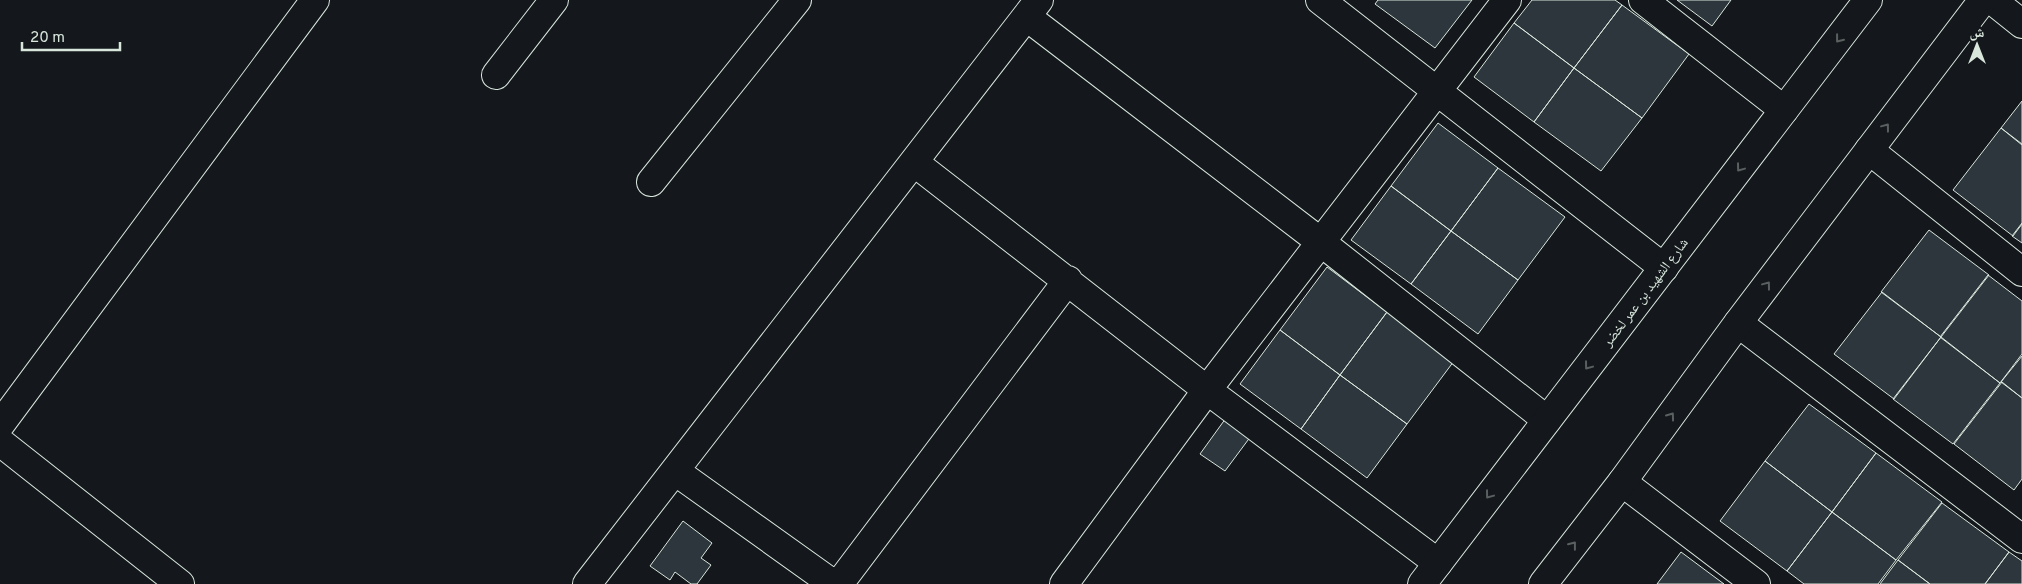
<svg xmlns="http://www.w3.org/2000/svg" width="2022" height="584" font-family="Overpass,'Noto Naskh Arabic',sans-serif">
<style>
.building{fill:#2c363c;stroke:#d8e6dc}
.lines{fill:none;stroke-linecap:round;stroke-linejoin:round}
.minor-casing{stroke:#d8e6dc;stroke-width:30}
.major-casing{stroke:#d8e6dc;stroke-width:30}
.minor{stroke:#14181c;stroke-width:28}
.major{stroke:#14181c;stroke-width:28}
.oneway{stroke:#59605f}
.labels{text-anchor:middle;stroke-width:4;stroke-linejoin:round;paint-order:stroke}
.street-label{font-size:14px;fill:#d8e6dc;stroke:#14181c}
</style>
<rect width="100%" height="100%" fill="#14181c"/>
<path class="building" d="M1378,0H1472L1435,48L1375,4Z
M1532,0H1615L1622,5L1574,68L1514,23Z
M1677,0H1731L1712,26Z
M1622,5L1689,54L1642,118L1574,68Z
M1514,23L1574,68L1534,122L1474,77Z
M1574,68L1642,118L1601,171L1534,122Z
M2022,101V145L2001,128Z
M1438,123L1498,168L1451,231L1391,186Z
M2001,128L2022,144V224L2013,236L1953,190Z
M1498,168L1565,217L1518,280L1451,231Z
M1391,186L1451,231L1411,284L1351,240Z
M2022,223V243L2012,236Z
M1929,230L1989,275L1941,337L1881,292Z
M1451,231L1518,280L1478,334L1411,284Z
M1327,267L1387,312L1340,375L1280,330Z
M1988,275L2022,301V354L2000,383L1940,337Z
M1882,292L1941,337L1894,399L1834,354Z
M1387,312L1454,361L1407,424L1340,375Z
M1280,330L1340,375L1301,429L1240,384Z
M1941,337L2000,383L1953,444L1893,399Z
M2022,356V398L2001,382Z
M1340,375L1407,424L1367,478L1301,429Z
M2002,382L2022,398V479L2014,490L1954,444Z
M1809,404L1876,453L1832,512L1765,461Z
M1226,418L1251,436L1225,471L1200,454Z
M1876,453L1942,502L1896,560L1832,512Z
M1765,461L1832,512L1787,571L1720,521Z
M1942,503L2009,552L1985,584H1930L1898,560Z
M1832,512L1896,560L1878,584H1804L1787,571Z
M683,521L712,543L701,558L711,565L697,584H691L675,572L670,580L650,566Z
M1681,552L1724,584H1657Z
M2009,552L2022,561V584H1985Z
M1898,560L1930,584H1880Z"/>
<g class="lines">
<g class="minor-casing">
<path id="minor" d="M1320,0L1664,268
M1643,0L1784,110
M1992,0L2022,24
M1027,17L1322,243L1547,420
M496,75L554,0
M1869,150L2022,272
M915,163L1207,390L1438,563
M651,182L797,0
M1738,323L2022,539
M0,425L315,0
M0,442L180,584
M675,471L833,584
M1622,482L1756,584
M587,584L1039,0
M839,584L1068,280
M1064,584L1207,390L1507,0"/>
</g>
<g class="major-casing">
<path id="major" d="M1422,584L1868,0
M1543,584L1622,482L1738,323L1983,0"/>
</g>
<use href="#minor" class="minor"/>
<use href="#major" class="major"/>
</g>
<defs><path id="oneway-chevron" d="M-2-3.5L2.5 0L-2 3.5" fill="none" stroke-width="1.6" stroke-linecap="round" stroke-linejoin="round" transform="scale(1.25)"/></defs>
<g class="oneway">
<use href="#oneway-chevron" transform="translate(1839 39) rotate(128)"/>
<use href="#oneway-chevron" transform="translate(1886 127) rotate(-53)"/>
<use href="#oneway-chevron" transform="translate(1740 168) rotate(127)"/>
<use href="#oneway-chevron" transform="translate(1767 285) rotate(-53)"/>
<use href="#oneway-chevron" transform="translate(1588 366) rotate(127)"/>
<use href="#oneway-chevron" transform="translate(1671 416) rotate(-54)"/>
<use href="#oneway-chevron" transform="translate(1489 495) rotate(127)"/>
<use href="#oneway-chevron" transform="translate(1573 545) rotate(-52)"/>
</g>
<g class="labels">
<g class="street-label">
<text transform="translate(1645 292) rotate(-53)" y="5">شارع الشهيد بن عمر لخضر</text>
</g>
</g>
<g transform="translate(1977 45)" stroke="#14181c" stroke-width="4" paint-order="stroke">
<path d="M0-4L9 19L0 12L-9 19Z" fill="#d8e6dc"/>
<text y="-8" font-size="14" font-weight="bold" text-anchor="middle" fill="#d8e6dc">ش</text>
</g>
<path d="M22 42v8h98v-8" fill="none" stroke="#d8e6dc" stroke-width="2.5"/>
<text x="30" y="42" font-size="15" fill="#d8e6dc" stroke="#14181c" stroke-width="4" paint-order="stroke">20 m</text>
</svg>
